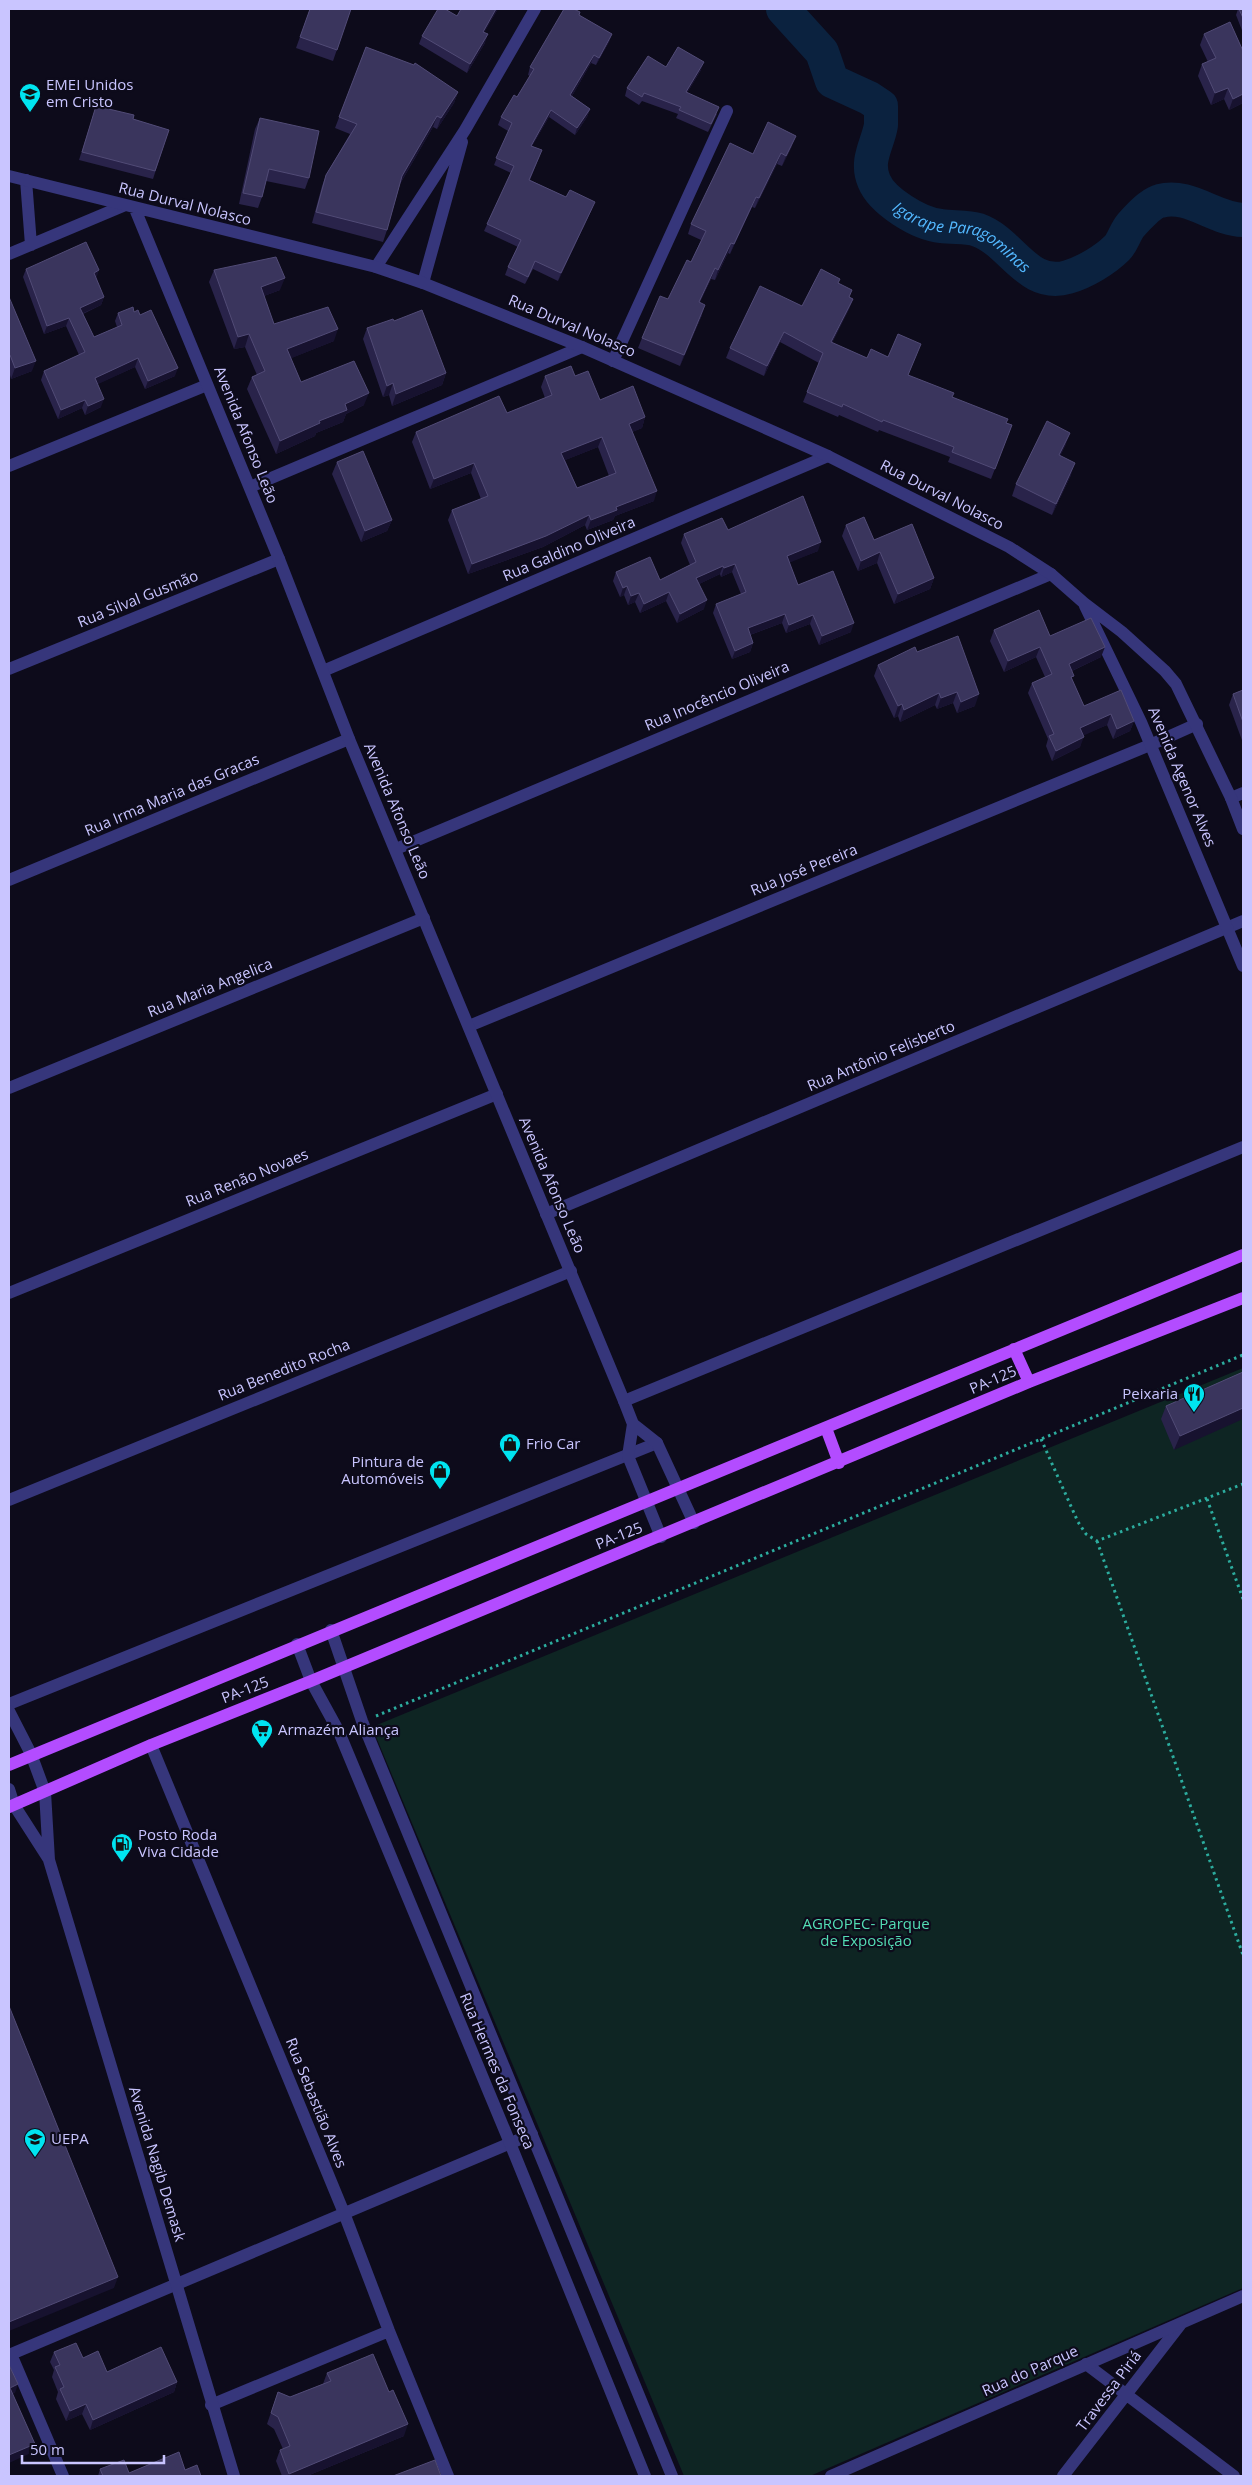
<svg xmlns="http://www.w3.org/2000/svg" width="1252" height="2485" font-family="'Open Sans',sans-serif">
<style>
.green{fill:#0e2523}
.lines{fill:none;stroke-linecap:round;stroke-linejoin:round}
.river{stroke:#0b223f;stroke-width:34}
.path{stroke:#2cac9e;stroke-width:3;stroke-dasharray:2.5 4;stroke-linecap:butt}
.minor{stroke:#36367b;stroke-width:12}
.tertiary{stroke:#36367b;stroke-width:12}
.primary{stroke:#b34cff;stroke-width:12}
.wall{fill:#29234a;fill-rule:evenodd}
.shaded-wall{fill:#17122f}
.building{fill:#3a355d;stroke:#514b76;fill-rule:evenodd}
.labels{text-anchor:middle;stroke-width:4.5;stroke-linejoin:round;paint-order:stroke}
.poi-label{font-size:15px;fill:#c9c5ff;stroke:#0d0b1b;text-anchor:start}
.street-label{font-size:15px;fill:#c9c5ff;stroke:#0d0b1b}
.park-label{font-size:15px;fill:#53ddb4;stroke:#0d0b1b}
.water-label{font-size:16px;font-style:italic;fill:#53b8ff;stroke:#0d0b1b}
</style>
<rect width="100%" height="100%" fill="#0d0b1b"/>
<path class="green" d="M1243,1368V2288L810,2476H684L372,1727Z"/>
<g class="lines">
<path class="river" id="s1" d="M783,9L822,52L832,81L869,98L881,106C881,112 881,119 881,125C878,144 865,160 874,181C882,201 919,224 941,226C954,228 966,226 978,230C1012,242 1027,289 1068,277C1085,272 1105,260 1117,248C1123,242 1125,232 1131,225C1137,218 1151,203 1160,201C1189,193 1214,219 1243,220"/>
<path class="path" d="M1041,1439L1078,1522L1086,1534L1097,1541L1243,1484
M1207,1499L1243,1599
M1097,1541L1243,1955
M376,1716L1243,1355"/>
<path class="minor" d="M26,180L31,245
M9,254L123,206
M376,267L465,130L535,9
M423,283L462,142
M613,361L727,111
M9,466L207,385
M250,487L582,347
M9,669L279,559
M323,671L828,456
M1231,798L1243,793
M396,849L1051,574
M9,880L349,739
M469,1026L1150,745L1197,724
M9,1088L424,918
M546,1214L1243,921
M9,1293L497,1094
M624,1401L1243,1147
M9,1500L571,1271
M9,1704L657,1443
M151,1745L344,2213L389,2331L448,2476
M11,2354L63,2476
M9,2355L532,2134
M1086,2364L1234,2476
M211,2405L389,2331
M1063,2476L1180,2325"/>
<path class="tertiary" d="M9,176L376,267L423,283L582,347L684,392L828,456L1009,547L1051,574L1084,603L1122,632L1165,671L1176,684L1231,798L1243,829
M135,209L279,559L349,739L624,1401L633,1424L628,1456L661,1537
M1085,606L1141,722L1243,966
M633,1424L657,1443L694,1523
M331,1630L362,1721L672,2476
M297,1644L311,1681L339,1732L510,2143L645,2476
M9,1711L31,1754L45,1792L49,1860L234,2476
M9,1789L14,1805L48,1858
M831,2476L1243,2296"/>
<path class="primary" d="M1014,1349L1029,1382
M826,1428L839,1463
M9,1765L1243,1255
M9,1807L151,1745L311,1681L1029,1382L1243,1298"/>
</g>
<path class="wall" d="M310,9H351L333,61L296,48Z
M461,9H498L484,32L485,43L467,73L419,44L422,36L457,16Z
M1238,9H1243V33L1236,15Z
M580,12L579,15L612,34L609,42L596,65L591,63L572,96L590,109L587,117L575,135L549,117L532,146L542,150L530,180L592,209L558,281L533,269L525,284L505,275L508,267L518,247L484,231L511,173L494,165L508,131L498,125L501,117L517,97L530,76L528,75L530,67Z
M1204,34L1243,103L1229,110L1224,99L1211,105L1198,76L1202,64L1208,62L1200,45Z
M366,47L458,92L454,103L437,129L433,127L400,184L387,230L383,242L312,223L322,186L326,175L350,134L335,128Z
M666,67L701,70L687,93L717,114L708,132L676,118L678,114L642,101L639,105L625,96L627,88Z
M96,106L133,119L169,130L153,179L79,160Z
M260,118L309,178L305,189L266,181L262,197L258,208L239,204L255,129Z
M792,146L782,166L777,164L755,208L752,207L730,254L728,253L715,280L711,279L700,302L702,315L680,366L638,348L642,338L668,299L691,262L701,240L688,234L691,224L753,154Z
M26,269L96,278L104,297L101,305L83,314L94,337L117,327L115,321L118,313L134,312L140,315L175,376L145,389L135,367L97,384L101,407L85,415L82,408L58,419L41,380L44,371L79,355L66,326L44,334L23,277Z
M214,270L280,290L264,296L274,324L334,341L291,358L301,382L364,405L346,414L343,422L316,433L315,436L276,454L247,389L252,377L257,375L245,347L234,349L209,282Z
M839,283L850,297L853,299L849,309L832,343L867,358L917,354L908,375L952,397L1012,425L991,479L948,462L950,457L879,430L878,432L839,415L838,417L803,402L819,363L780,342L764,376L726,358L730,348L802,306Z
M9,297L32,371L11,379L9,371Z
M394,321L446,373L442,385L392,406L389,395L383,397L363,339L367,328Z
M545,376H575L600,400L645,417L642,428L632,432L654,501L615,516L613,520L587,530L585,525L543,547L468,574L448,520L452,510L481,499L471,473L430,489L412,442L416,432L507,413L545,398L541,387ZM598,447L609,476L577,488L565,460Z
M1066,444L1060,456L1071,475L1052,515L1012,496L1016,484Z
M337,462L392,520L387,531L361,542L332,474Z
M846,525L874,540L934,578L930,589L894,604L877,563L858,571L842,536Z
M728,530L818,551L789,562L798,585L851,632L819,645L810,624L786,633L782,623L750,635L753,643L750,652L732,659L713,613L716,604L741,594L732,572L721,577L720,574L699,584L704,609L677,623L666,601L640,613L635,602L628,605L624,595L620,597L613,581L616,572L660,580L690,565L681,543L684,534Z
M994,630L1050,636L1101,657L1072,671V680L1084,706L1134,721L1130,731L1113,739L1107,725L1083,735L1080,747L1052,761L1046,746L1048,739L1028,693L1032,683L1045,677L1036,657L1004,672L990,641Z
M917,652L975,706L957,713L953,703L937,709L935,705L900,722L898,716L894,718L874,676L878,665Z
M1243,690V743L1229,705L1233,694Z
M1243,1372L1174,1450L1161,1419L1166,1406Z
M54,2352L83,2358L107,2372L177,2382L174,2392L90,2430L82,2414L66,2421L56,2399L58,2392L52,2377L54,2370L50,2362Z
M327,2373L404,2436L307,2476H282L276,2461L280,2450L283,2449L274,2429L267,2424L278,2392L290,2397L323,2384Z
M100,2469L129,2473L185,2470L201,2476H98Z"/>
<path class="shaded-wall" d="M496,9H498L480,40L483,32Z
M488,34L485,43L467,73L470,64Z
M612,34L609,42L596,65L599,58Z
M594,55L591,63L568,103L570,95Z
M704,62L701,70L683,100L686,92Z
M1228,88L1224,99L1211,105L1215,93Z
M458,92L454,103L437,129L441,118Z
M1243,94V103L1229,110L1233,99Z
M590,109L587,117L575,135L577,128Z
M551,110L549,117L528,153L531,146Z
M437,116L433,127L398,187L402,176Z
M796,136L792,146L782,166L786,156Z
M781,153L777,164L755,208L759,198Z
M756,197L752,207L730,254L734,244Z
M595,202L592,209L558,281L561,273Z
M731,243L728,253L715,280L718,270Z
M715,268L711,279L695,312L699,302Z
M99,270L96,279L94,273Z
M285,278L280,290L256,299L261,287Z
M104,297L101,305L77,316L80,308Z
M853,299L849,309L827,352L831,342Z
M705,305L702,315L680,366L684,355Z
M69,318L66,326L44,334L47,326Z
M338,329L334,341L282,362L287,349Z
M784,332L780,342L764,376L767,366Z
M249,334L245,347L234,349L238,337Z
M138,358L135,367L92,387L95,378Z
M36,361L32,371L11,379L15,368Z
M178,368L175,376L145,389L148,381Z
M446,373L442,385L392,406L396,394Z
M393,383L389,395L383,397L387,386Z
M369,393L364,405L346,414L343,422L316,433L315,436L276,454L280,441L319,421L345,404Z
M104,399L101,407L85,415L88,406Z
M85,400L82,408L58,419L61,410Z
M645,417L642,428L625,435L629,424Z
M1070,433L1066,444L1055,467L1059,455Z
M602,437L598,447L558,463L561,453Z
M474,463L471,473L430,489L434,479Z
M1075,463L1071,475L1052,515L1056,504Z
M657,491L654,501L615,516L613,520L587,530L591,520L616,507Z
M589,515L585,525L543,547L468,574L472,564Z
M392,520L387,531L361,542L365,531Z
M821,542L818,551L784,565L787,556Z
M880,552L877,563L858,571L861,561Z
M735,564L732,572L721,577L724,568Z
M723,566L720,574L693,587L696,578Z
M934,578L930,589L894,604L898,594Z
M627,586L624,595L620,597L623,588Z
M669,592L666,601L640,613L644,604Z
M639,593L635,602L628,605L631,596Z
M707,600L704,609L677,623L680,614Z
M785,614L782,623L744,637L748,628Z
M813,615L810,624L786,633L789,625Z
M854,623L851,632L819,645L822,636Z
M753,643L750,652L732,659L735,651Z
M1040,647L1036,657L1004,672L1008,661Z
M1105,647L1101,657L1065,674L1069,664Z
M957,692L953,703L937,709L941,698Z
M939,693L935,705L900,722L904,710Z
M979,694L975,706L957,713L961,702Z
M902,704L898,716L894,718L898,706Z
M1111,714L1107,725L1076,739L1080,728Z
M1134,721L1130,731L1113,739L1117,729Z
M1084,737L1080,747L1052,761L1056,751Z
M1243,1408V1419L1174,1450L1180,1436Z
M118,2277L114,2288L9,2331V2322Z
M177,2382L174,2392L90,2430L93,2420Z
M18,2384L15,2393L9,2396L10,2388Z
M86,2404L82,2414L66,2421L70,2411Z
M408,2424L404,2436L307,2476H288L289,2474Z
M35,2444L31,2453L9,2463V2455Z"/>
<path class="building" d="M310,9H351L337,50L300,37Z
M438,9H445L457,16L461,9H496L483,32L488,34L470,64L422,36Z
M564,9H574L580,12L579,15L612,34L599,58L594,55L570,95L590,109L577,128L551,110L531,146L542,150L529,180L566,197L570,190L595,202L561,273L535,261L528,277L508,267L521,240L487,224L514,166L496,158L512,123L501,117L514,95L517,97L534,69L530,67Z
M1239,9H1243V18Z
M1230,22L1243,51V94L1233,99L1228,88L1215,93L1202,64L1216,58L1204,34Z
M366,47L414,65L415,63L458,92L441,118L437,116L402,176L387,230L316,212L326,175L357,124L339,117Z
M678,47L704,62L686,92L719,107L711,124L679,110L681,107L644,93L642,97L627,88L648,56L666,67Z
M96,106L134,115L133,119L169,130L155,171L82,152Z
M260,118L319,131L309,178L269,169L262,197L243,193Z
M768,122L796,136L786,156L781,153L759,198L756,197L734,244L731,243L718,270L715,268L699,302L705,305L684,355L642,338L660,296L668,299L687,260L691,262L706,231L691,224L730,143L753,154Z
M86,242L99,270L94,273L104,297L80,308L94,337L122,325L118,313L133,307L134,312L138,310L140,315L151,310L178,368L148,381L138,358L95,378L104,399L88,406L85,400L61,410L44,371L85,352L69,318L47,326L26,269Z
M276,257L285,278L261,287L274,324L328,307L338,329L287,349L301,382L354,361L369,393L345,404L347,410L319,421L320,423L280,441L252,377L265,371L249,334L238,337L214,270Z
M821,269L840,279L838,283L852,290L849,297L853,299L831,342L867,358L871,349L888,357L898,334L921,344L908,375L954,393L952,397L1008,419L1006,423L1012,425L995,469L952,452L954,447L883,420L882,422L843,404L842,407L807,392L823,353L784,332L767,366L730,348L760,286L802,306Z
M9,297L36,361L15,368L10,355H9Z
M422,310L446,373L396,394L393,383L387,386L367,328L393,319L394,321Z
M571,366L575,376L588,371L600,400L633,386L645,417L629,424L657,491L616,507L617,510L591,520L589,515L546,536L472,564L452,510L488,496L474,463L434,479L416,432L499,396L507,413L552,395L545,376ZM602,437L616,473L577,488L561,453Z
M1047,421L1070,433L1059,455L1075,463L1056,504L1016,484Z
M363,451L392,520L365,531L337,462Z
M803,496L821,542L787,556L798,585L833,571L854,623L822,636L813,615L789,625L785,614L748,628L753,643L735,651L716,604L746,592L735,564L724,568L723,566L696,578L707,600L680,614L669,592L644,604L639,593L631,596L627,586L623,588L616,572L650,557L660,580L696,562L684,534L722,518L728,530Z
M864,517L874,540L912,524L934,578L898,594L880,552L861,561L846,525Z
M1039,610L1050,636L1091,618L1105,647L1069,664L1074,676L1071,677L1084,706L1121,690L1134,721L1117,729L1111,714L1080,728L1084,737L1056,751L1049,736L1054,734L1032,683L1052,674L1040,647L1008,661L994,630Z
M958,636L979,694L961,702L957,692L941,698L939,693L904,710L902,704L898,706L878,665L915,647L917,652Z
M1243,690V722L1233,694Z
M1243,1372V1408L1180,1436L1166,1406Z
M9,2006L118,2277L9,2322Z
M76,2343L83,2358L98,2351L107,2372L161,2347L177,2382L93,2420L86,2404L70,2411L60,2389L64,2387L55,2367L60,2365L54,2352Z
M373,2354L389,2392L393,2390L408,2424L289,2474L280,2450L290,2446L278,2417L271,2413L278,2392L290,2397L331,2381L327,2373Z
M9,2365L18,2384L10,2388L35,2444L9,2455Z
M179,2452L185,2470L197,2465L201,2476H103L100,2469L124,2460L129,2473Z
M435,2460L441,2476H393Z"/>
<defs>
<g id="school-pin" transform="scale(1.125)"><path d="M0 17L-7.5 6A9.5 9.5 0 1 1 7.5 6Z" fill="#00e4f0" stroke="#0d0b1b"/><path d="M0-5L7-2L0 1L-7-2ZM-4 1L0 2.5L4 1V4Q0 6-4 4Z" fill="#111"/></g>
<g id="restaurant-pin" transform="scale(1.125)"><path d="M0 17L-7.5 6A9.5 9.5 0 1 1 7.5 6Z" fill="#00e4f0" stroke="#0d0b1b"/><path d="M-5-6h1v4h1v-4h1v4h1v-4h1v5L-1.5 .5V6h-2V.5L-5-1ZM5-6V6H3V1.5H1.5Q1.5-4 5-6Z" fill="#111"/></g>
<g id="shop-pin" transform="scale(1.125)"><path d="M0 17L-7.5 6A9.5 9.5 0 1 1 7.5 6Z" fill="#00e4f0" stroke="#0d0b1b"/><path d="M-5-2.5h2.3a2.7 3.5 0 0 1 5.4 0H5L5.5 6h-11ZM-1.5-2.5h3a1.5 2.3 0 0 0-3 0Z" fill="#111"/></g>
<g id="supermarket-pin" transform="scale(1.125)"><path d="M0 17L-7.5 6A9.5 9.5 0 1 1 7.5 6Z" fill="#00e4f0" stroke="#0d0b1b"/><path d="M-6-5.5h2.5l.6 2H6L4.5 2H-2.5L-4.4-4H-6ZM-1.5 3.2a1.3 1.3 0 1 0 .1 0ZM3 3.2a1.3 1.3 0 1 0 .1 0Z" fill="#111"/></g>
<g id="fuel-pin" transform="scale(1.125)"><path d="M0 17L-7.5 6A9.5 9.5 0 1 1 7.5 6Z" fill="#00e4f0" stroke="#0d0b1b"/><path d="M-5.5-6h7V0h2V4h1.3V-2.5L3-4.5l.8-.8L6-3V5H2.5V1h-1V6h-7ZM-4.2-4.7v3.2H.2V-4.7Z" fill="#111"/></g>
<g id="university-pin" transform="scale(1.125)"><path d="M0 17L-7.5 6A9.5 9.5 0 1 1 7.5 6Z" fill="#00e4f0" stroke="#0d0b1b"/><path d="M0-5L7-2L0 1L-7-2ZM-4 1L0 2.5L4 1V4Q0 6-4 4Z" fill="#111"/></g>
</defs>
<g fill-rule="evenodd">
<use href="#school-pin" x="30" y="94"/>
<use href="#restaurant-pin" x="1194" y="1394"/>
<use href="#shop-pin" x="510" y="1444"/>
<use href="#shop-pin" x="440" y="1471"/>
<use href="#supermarket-pin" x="262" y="1730"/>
<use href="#fuel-pin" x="122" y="1844"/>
<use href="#university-pin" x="35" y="2139"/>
</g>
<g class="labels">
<g class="poi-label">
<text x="46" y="90">EMEI Unidos<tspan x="46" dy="17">em Cristo</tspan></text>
<text x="1178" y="1399" text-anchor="end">Peixaria</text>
<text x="526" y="1449">Frio Car</text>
<text x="424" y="1467" text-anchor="end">Pintura de<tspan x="424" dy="17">Automóveis</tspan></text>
<text x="278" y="1735">Armazém Aliança</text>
<text x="138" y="1840">Posto Roda<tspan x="138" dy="17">Viva Cidade</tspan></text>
<text x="51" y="2144">UEPA</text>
</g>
<g class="street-label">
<text transform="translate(185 204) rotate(14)" y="5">Rua Durval Nolasco</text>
<text transform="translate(572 326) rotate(23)" y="5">Rua Durval Nolasco</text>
<text transform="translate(246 435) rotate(68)" y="5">Avenida Afonso Leão</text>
<text transform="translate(942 495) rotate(27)" y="5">Rua Durval Nolasco</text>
<text transform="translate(569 549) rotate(-23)" y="5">Rua Galdino Oliveira</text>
<text transform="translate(138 599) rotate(-22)" y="5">Rua Silval Gusmão</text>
<text transform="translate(717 696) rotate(-23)" y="5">Rua Inocêncio Oliveira</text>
<text transform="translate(1182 777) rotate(67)" y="5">Avenida Agenor Alves</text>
<text transform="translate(172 795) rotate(-23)" y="5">Rua Irma Maria das Gracas</text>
<text transform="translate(397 811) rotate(67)" y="5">Avenida Afonso Leão</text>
<text transform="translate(804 870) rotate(-22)" y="5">Rua José Pereira</text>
<text transform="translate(210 988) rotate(-22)" y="5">Rua Maria Angelica</text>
<text transform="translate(881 1056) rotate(-23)" y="5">Rua Antônio Felisberto</text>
<text transform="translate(247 1178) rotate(-22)" y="5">Rua Renão Novaes</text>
<text transform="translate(552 1185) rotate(67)" y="5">Avenida Afonso Leão</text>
<text transform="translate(284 1370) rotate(-22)" y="5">Rua Benedito Rocha</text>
<text transform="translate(993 1380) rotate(-23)" y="5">PA-125</text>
<text transform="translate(619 1536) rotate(-22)" y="5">PA-125</text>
<text transform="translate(245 1690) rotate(-21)" y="5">PA-125</text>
<text transform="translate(497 2071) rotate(67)" y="5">Rua Hermes da Fonseca</text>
<text transform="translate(316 2103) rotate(68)" y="5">Rua Sebastião Alves</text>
<text transform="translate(157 2164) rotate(73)" y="5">Avenida Nagib Demask</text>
<text transform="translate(1030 2371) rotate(-24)" y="5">Rua do Parque</text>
<text transform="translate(1109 2391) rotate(-53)" y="5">Travessa Piriá</text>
</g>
<g class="park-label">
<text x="866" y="1929">AGROPEC- Parque<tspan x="866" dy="17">de Exposição</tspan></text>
</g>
<g class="water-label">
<text dy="6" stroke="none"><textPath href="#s1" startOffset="329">Igarape Paragominas</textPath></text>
</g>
</g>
<rect width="1252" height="2485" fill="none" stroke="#c9c5ff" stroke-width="20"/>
<path d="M22 2455v8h142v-8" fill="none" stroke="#c9c5ff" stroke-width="2.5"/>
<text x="30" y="2455" font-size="15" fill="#c9c5ff" stroke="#0d0b1b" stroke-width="4" paint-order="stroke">50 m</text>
</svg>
